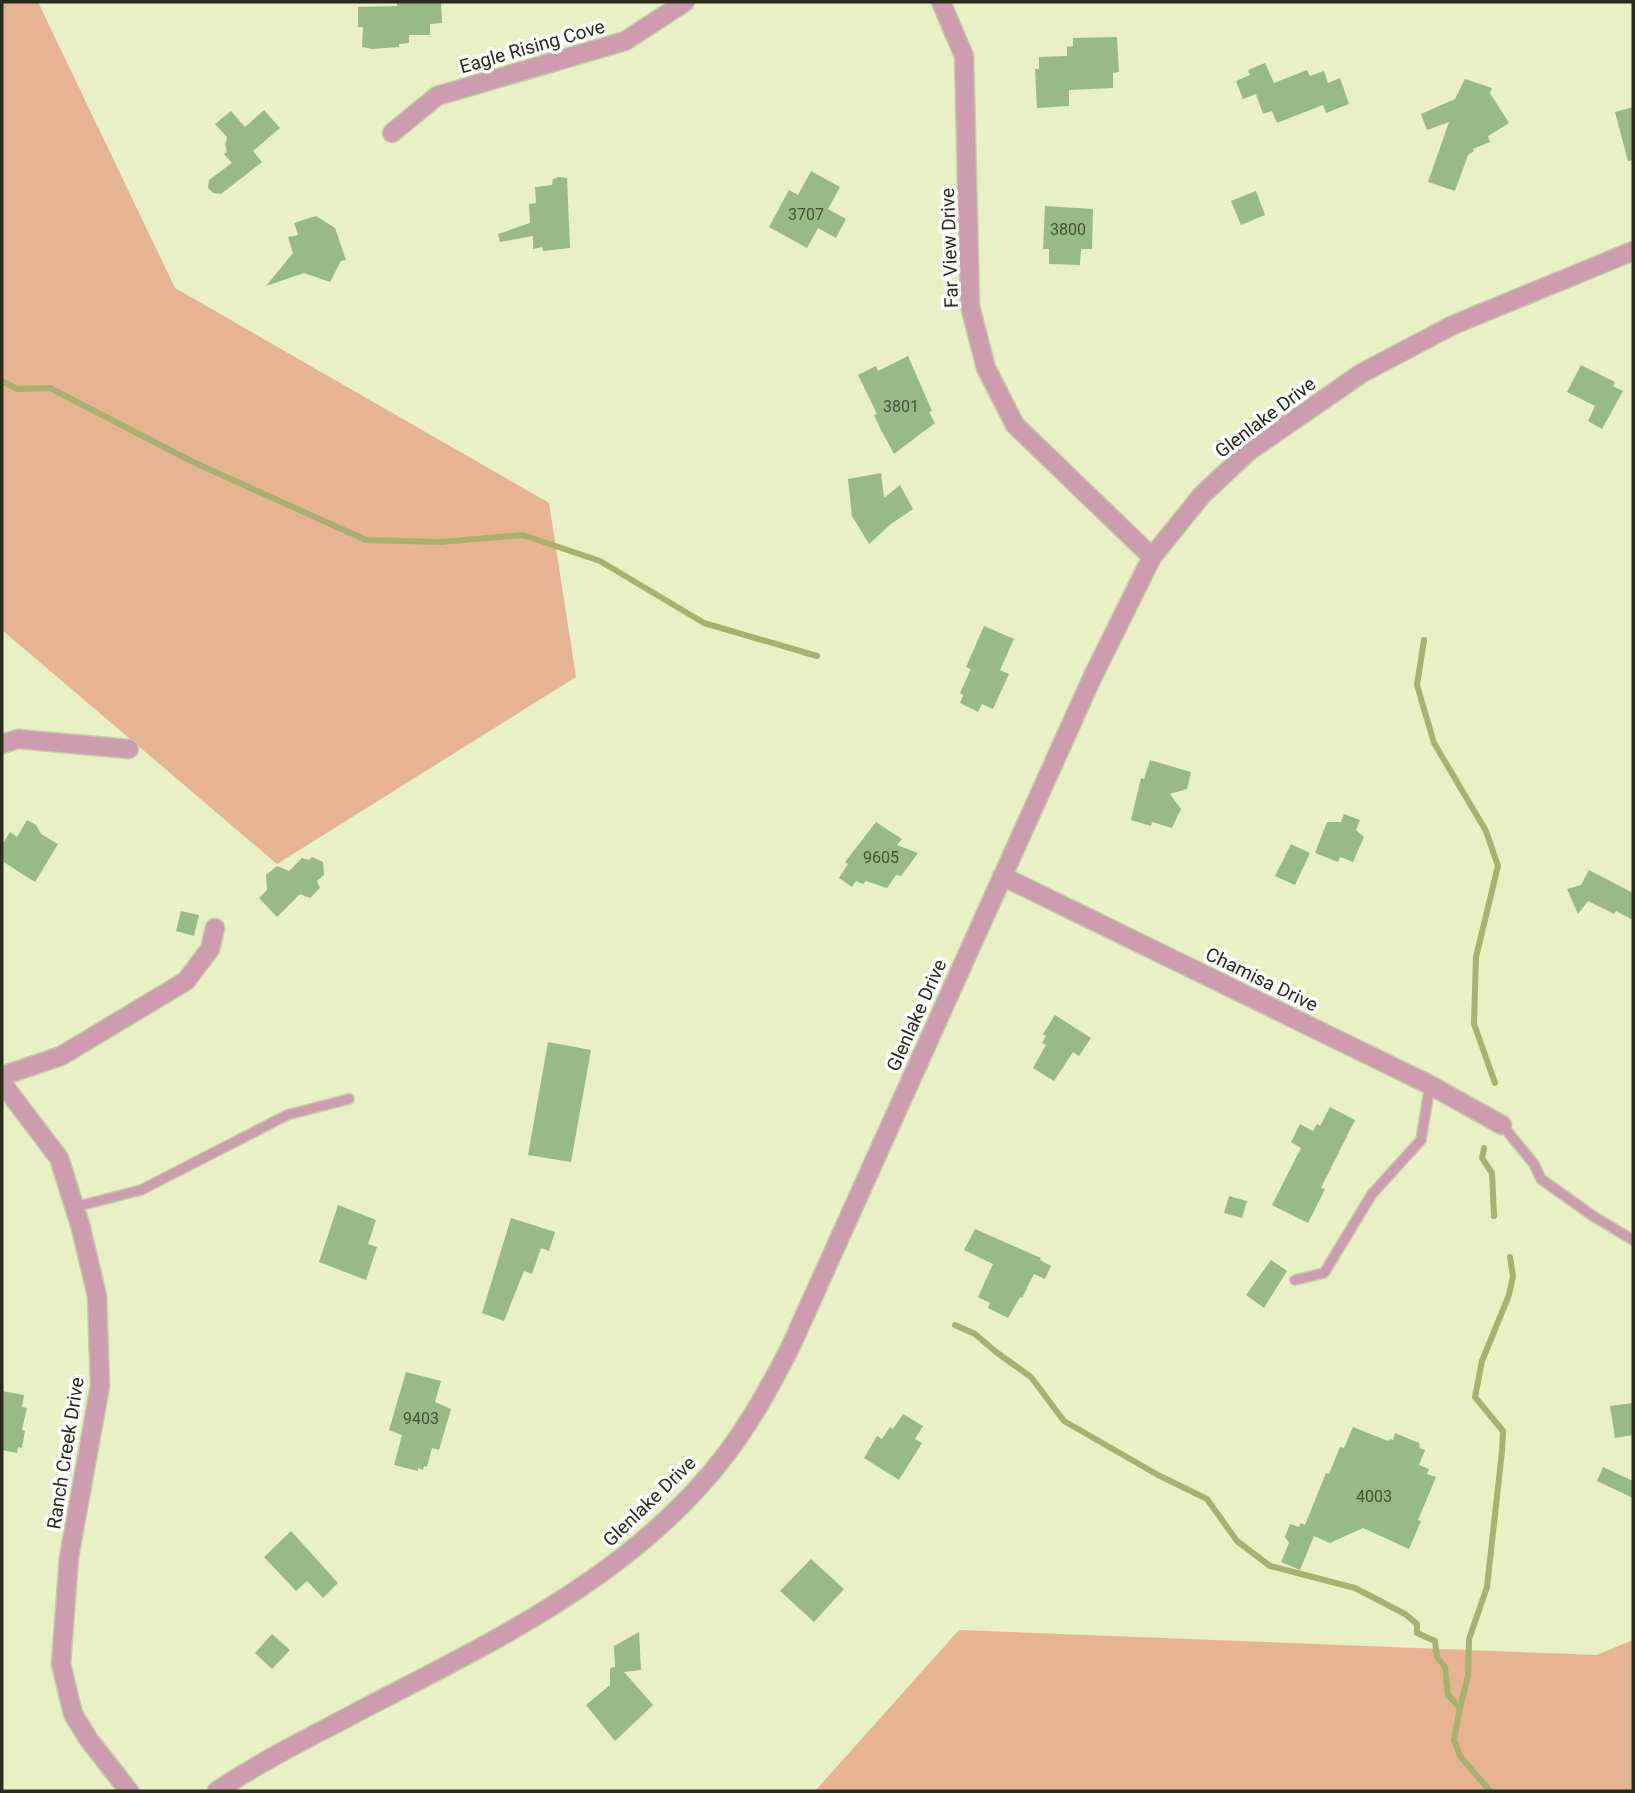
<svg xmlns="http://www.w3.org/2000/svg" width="1635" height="1793" font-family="Roboto,sans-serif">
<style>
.green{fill:#e6b493}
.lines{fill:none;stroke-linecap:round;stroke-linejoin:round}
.stream{stroke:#a8b072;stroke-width:6}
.building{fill:#98bb85}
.lane-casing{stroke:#c6cda6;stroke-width:12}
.street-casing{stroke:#c6cda6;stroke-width:21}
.lane{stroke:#ce9caf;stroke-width:9}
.street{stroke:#ce9caf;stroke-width:18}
.labels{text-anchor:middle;stroke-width:7;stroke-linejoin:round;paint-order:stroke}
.number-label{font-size:16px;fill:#455036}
.street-label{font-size:19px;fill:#292c1b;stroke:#fff}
</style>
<rect width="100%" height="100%" fill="#e9f0c4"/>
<path class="green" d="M2,2H38L175,288L549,503L576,677L277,864L2,630Z
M959,1630L1597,1655L1633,1640V1791H815Z"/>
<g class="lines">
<path class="stream" d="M2,381L17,389L50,388L193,462L366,540L441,542L523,535L600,561L704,623L817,656
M1424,640L1417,685L1434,743L1486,831L1498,866L1476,957L1474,1024L1495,1083
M1484,1148L1482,1158L1492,1173L1494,1216
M955,1325L975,1334L996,1352L1031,1377L1064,1421L1158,1475L1207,1499L1237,1541L1270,1566L1355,1588L1405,1614L1417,1624V1633L1435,1641L1437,1657L1445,1667L1448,1695L1460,1708L1454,1740L1460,1756L1490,1791
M1460,1708L1468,1676L1469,1639L1487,1587L1502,1451L1503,1431L1475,1397L1482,1361L1509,1295L1513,1276L1510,1257"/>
</g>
<path class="building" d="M397,2H441L442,23L430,24V35H409V43L399,44V47L372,49L362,47L363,27H358V7L397,6Z
M1117,37L1119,72L1113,73V88L1069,90V106L1037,108L1035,69H1039V57L1067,56V47L1073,46V38Z
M1265,63L1274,83L1307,70L1310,76L1324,71L1328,83L1340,78L1349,104L1326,113L1323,105L1277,123L1272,111L1263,114L1256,94L1243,99L1236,81L1250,75L1248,70Z
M1465,79L1492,88L1490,93L1509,123L1488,136L1490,142L1473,149L1474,151L1468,155L1455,191L1428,182L1449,122L1427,130L1421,114L1455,99Z
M1633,107V160L1628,161L1615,112Z
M264,110L280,128L253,151L262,162L221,194L213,193L208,188L209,180L232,163L224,154L227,151L225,145L227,137L215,124L231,111L245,127Z
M811,171L840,187L828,209L846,219L836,238L818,228L807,248L769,227L789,190L798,195Z
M559,177L567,178L570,248L543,251L542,247L533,249V236L500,242L498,234L530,223L529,204L536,203L535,187L552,185L553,179Z
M1256,191L1265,215L1241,225L1231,201Z
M1045,206L1093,209L1092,249H1081L1080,265L1049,264V249H1043Z
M316,216L335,228L346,260L341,261L330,282L304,273L266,286L293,253L288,237L298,235L294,223Z
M908,356L932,411L929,412L935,423L894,454L881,430L874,415L877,414L858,375L876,366L878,371Z
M1581,365L1615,382L1613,386L1623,391L1602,429L1588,421L1595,406L1567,392Z
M881,473L884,498L900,485L913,509L891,524L869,544L852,516L848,479Z
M984,626L1014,639L1000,670L1009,674L993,709L982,704L978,712L960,703L963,695L960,693L971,669L966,667Z
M1150,760L1191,772L1187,789L1170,794L1181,809L1172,828L1152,822L1151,826L1131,820L1141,778L1144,779Z
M1344,814L1360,820L1356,830L1364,837L1353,862L1340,857L1338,862L1315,853L1327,822H1341Z
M27,820L36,825L41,834L58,844L35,882L2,861V845L10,832L17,837Z
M876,822L902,839L897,845L918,853L901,876L896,875L887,888L866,881L863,884L856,881L852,887L839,878L848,864L845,862Z
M1291,844L1310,853L1295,885L1275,876Z
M312,857L323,862L324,875L317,881L320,888L310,898L300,894L277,917L259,898L267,890L266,875L277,866L289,871L302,858L309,860Z
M1589,870L1633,893V920L1616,911L1614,914L1588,901L1578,914L1567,889L1581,885Z
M181,911L199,915L194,936L176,931Z
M1055,1015L1091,1038L1079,1056L1073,1052L1054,1081L1033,1068L1046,1045L1042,1043L1046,1036L1043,1034Z
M548,1042L591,1050L571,1162L528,1155Z
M1330,1107L1355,1120L1321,1188L1325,1189L1308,1223L1272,1205L1301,1148L1291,1142L1300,1124L1313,1131L1317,1124L1320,1126Z
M1229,1196L1247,1201L1242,1218L1224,1213Z
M338,1205L376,1220L368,1244L377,1247L366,1280L319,1262Z
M511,1218L555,1232L549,1251L541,1248L532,1274L524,1271L504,1321L482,1313Z
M975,1229L1041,1258L1040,1260L1051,1266L1045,1279L1034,1274L1022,1298L1020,1297L1008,1318L988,1308L990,1303L978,1297L993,1264L964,1250Z
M1271,1260L1287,1271L1264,1308L1246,1295Z
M406,1372L441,1381L435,1402L451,1409L439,1450L432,1448L427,1467L424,1466L423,1470L418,1468V1471L394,1465L402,1435L389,1430Z
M2,1391L24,1395L22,1407L27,1408L22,1430L25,1431L22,1448L18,1447L17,1453L2,1450Z
M1633,1403V1435L1615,1438L1610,1406Z
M903,1414L923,1426L915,1439L922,1443L899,1480L864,1458L877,1436L882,1439L890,1427L893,1429Z
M1353,1427L1388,1441L1390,1439L1393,1440L1395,1433L1419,1443L1420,1448L1425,1450L1419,1465L1429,1469L1427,1474L1436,1477L1418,1520L1421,1521L1409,1549L1363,1528L1330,1543L1314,1536L1300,1570L1281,1562L1289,1543L1285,1537L1290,1524L1299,1527L1301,1523L1305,1525L1326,1473L1329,1474L1340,1447L1344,1448Z
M1603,1467L1633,1481V1498L1597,1481Z
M291,1531L338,1583L323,1598L307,1581L296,1591L264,1557Z
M811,1559L844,1589L814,1622L780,1591Z
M639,1632L641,1670L624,1672L653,1705L615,1741L586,1705L610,1685V1668L615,1667L614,1646Z
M272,1634L290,1650L272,1669L255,1653Z"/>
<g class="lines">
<g class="lane-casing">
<path id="lane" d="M1502,1125L1534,1164L1541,1179L1593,1216L1633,1240
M75,1207L141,1190L287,1115L349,1099
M1295,1280L1324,1273L1372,1194L1421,1140L1430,1085"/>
</g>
<g class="street-casing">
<path id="street" d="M941,2L964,56L970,306L986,368L1015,425L1152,557
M392,133L437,96L625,41L685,2
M2,744L18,739L129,749
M1002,876L1430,1085L1502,1125
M2,1076L61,1056L186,981L210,949L215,928
M2,1083L59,1158L81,1228L97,1296L100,1386L69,1557L61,1664L73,1714L89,1740L129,1791
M217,1791C264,1759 315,1735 365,1708C496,1640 636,1574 727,1453C752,1420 771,1385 790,1348L1092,678L1152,557L1202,495L1249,451L1362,373L1453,325L1633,251"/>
</g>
<use href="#lane" class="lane"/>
<use href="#street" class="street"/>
</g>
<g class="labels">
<g class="number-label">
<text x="806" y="220">3707</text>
<text x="1068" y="235">3800</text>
<text x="901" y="412">3801</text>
<text x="881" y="863">9605</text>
<text x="421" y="1424">9403</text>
<text x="1374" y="1502">4003</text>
</g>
<g class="street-label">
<text transform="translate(532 46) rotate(-16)" y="7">Eagle Rising Cove</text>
<text transform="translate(949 248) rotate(-92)" y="7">Far View Drive</text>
<text transform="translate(1265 417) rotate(-37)" y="7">Glenlake Drive</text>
<text transform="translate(1262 979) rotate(26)" y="7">Chamisa Drive</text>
<text transform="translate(916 1015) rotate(-66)" y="7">Glenlake Drive</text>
<text transform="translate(65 1453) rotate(-81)" y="7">Ranch Creek Drive</text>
<text transform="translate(649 1501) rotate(-44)" y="7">Glenlake Drive</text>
</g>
</g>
<rect width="1635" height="1793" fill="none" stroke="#292c1b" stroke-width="7"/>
</svg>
